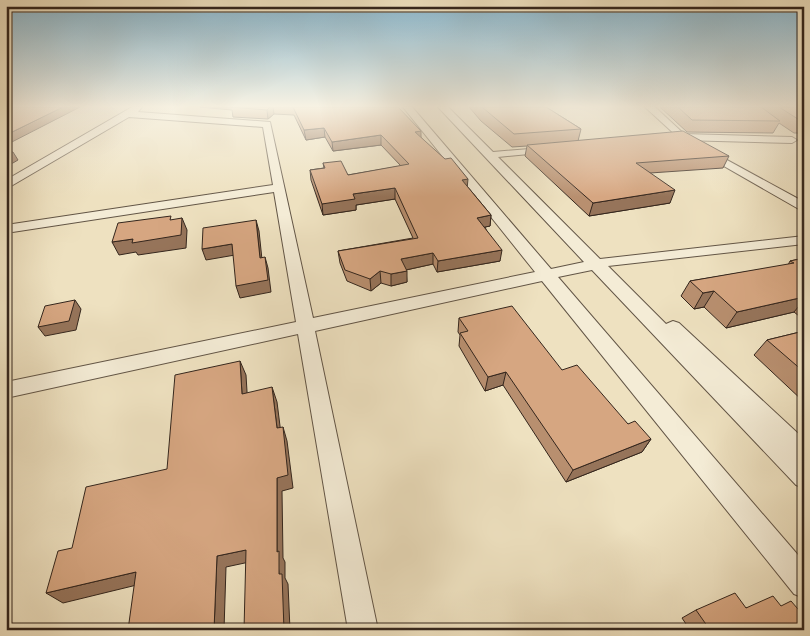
<svg xmlns="http://www.w3.org/2000/svg" width="810" height="636" font-family="Cardo,serif">
<style>
.lines{fill:none;stroke-linecap:round;stroke-linejoin:round}
.minor-casing{stroke:#625546;stroke-width:2}
.minor{fill:#f4ecd6;fill-rule:evenodd}
.wall{fill:#b88f6f;stroke:#34261d}
.shaded-wall{fill:#96745a;stroke:#34261d}
.building{fill:#d6a681;stroke:#34261d}
</style>
<rect width="100%" height="100%" fill="#eee1c0"/>
<filter id="stains"><feTurbulence type="fractalNoise" baseFrequency=".004" numOctaves="4"/><feColorMatrix values="0 0 0 0 .2 0 0 0 0 .09 0 0 0 0 .02 0 0 0 .5 -.17"/></filter>
<radialGradient id="worn" r=".72"><stop offset=".6" stop-color="#630" stop-opacity="0"/><stop offset="1" stop-color="#630" stop-opacity=".3"/></radialGradient>
<g class="lines">
<g class="minor-casing">
<path id="minor" d="M132,107H142L138,112L270,122L313,318L535,272L403,107H412L551,269L584,262L438,107H448L493,152L554,147V151L550,152L498,157L600,259L804,236V244L608,266L666,324L673,321L679,323L804,439V488L796,485L592,270L558,277L804,562V598L794,594L542,281L315,331L378,630H348L298,334L6,398V382L296,322L274,192L6,233V225L273,185L263,127L129,117L6,189V180Z
M645,107H655L684,134L792,137L797,140L792,143L681,140Z
M705,148L804,202V212L701,153V149Z"/>
</g>
<use href="#minor" class="minor"/>
</g>
<path class="wall" d="M200,107H398L421,137L467,186L491,215L490,226L485,227L500,261L437,272L433,264L406,270L407,282L391,286L381,283L371,291L347,281L340,263L338,251L413,238L395,199L356,205V210L323,215L311,180L310,170L324,168L323,163L348,175L401,166L381,145L333,151L325,137L306,140L294,115L274,114L268,119L233,117L232,110Z
M469,107H546L581,129L578,141L729,156L723,168L650,173L670,203L589,216L525,156L527,146L512,147L481,121Z
M660,107H804V133H794L779,123L773,133L687,132Z
M804,258V320L794,312L726,328L704,307L694,309L681,296L690,281L788,265L790,261Z
M459,318L562,370L628,424L651,439L642,452L566,482L503,385L485,391L459,346L460,335L458,332Z
M804,331V402L754,355L767,340Z
M781,606L804,630H690L682,618L696,610Z"/>
<path class="shaded-wall" d="M63,107H80L6,145V135Z
M270,107H273L274,114L268,119L267,110Z
M324,128L325,137L306,140L304,130Z
M421,131V140L415,132Z
M381,135V145L333,151L332,142Z
M13,152L18,160L6,167V156Z
M468,179L467,189L462,180Z
M395,188V199L356,205V210L323,215L322,204L353,194Z
M675,190L670,203L589,216L593,203Z
M491,215L490,226L476,229L477,218Z
M182,218L187,230L186,248L138,255L136,252L119,255L112,242L133,239Z
M256,220L259,231L263,269L260,258Z
M232,244L235,255L206,260L202,249Z
M502,250L500,261L437,272L438,261Z
M433,253V264L401,271V259Z
M265,257L268,268L271,292L240,298L236,286Z
M380,271L381,283L371,291L370,279Z
M407,271V282L391,286V274Z
M714,291L704,307L694,309L703,293Z
M804,297V300L794,312L726,328L737,312Z
M75,300L81,309L76,330L45,336L38,327Z
M240,361L246,375L248,408L242,394Z
M506,372L503,385L485,391L488,377Z
M272,387L277,402L282,442L277,428Z
M283,427L287,441L293,488L282,491L283,558L285,562V578L288,584L290,630H284L277,552V478Z
M651,439L642,452L566,482L573,470Z
M246,550L254,561L226,567L224,630H214L217,556Z
M136,572L149,582L63,603L46,593Z"/>
<path class="building" d="M6,107H63L6,135Z
M231,107H270L267,110Z
M293,107H398L421,131L415,132L445,159L451,158L468,179L462,180L491,215L477,218L502,250L438,261L433,253L401,259L407,271L391,274L380,271L370,279L345,270L338,251L418,238L395,188L353,194L355,199L322,204L310,170L325,168L323,163L341,161L348,175L409,164L381,135L332,142L324,128L304,130Z
M482,107H546L581,129L514,134Z
M678,107H761L780,121L692,120Z
M779,107H804V121H801Z
M683,131L729,156L636,163L675,190L593,203L527,145Z
M6,152H13L6,156Z
M171,216L170,220L182,218L181,235L132,243L133,239L112,242L118,223Z
M256,220L260,258L265,257L268,280L236,286L232,244L202,249L203,228Z
M804,258V297L737,312L714,291L703,293L690,281L794,263L790,261Z
M75,300L69,321L38,327L45,306Z
M512,306L562,370L577,365L628,424L635,421L651,439L573,470L506,372L488,377L460,333L468,331L459,318Z
M804,331V372L767,340Z
M240,361L242,394L272,387L277,428L283,427L288,475L277,478V552L279,551V574H282L284,630H244L246,550L217,556L214,630H128L136,572L46,593L58,551L72,548L86,487L167,469L175,375Z
M735,593L746,608L773,596L781,606L791,601L804,616V630H710L696,610Z"/>
<linearGradient id="sky" x2="0" y2="1"><stop stop-color="#89b8d0"/><stop offset="0.54" stop-color="#f7f2e3"/><stop offset="1" stop-color="#f7f2e3" stop-opacity="0"/></linearGradient>
<rect width="810" height="197" fill="url(#sky)"/>
<rect width="810" height="636" fill="none" stroke="#eee1c0" stroke-width="25"/>
<rect x="8" y="8" width="795" height="621" fill="none" stroke="#34261d" stroke-width="2.5"/>
<rect x="12" y="12" width="785" height="611" fill="none" stroke="#34261d"/>
<rect width="100%" height="100%" filter="url(#stains)"/>
<rect width="100%" height="100%" fill="url(#worn)"/>
</svg>
